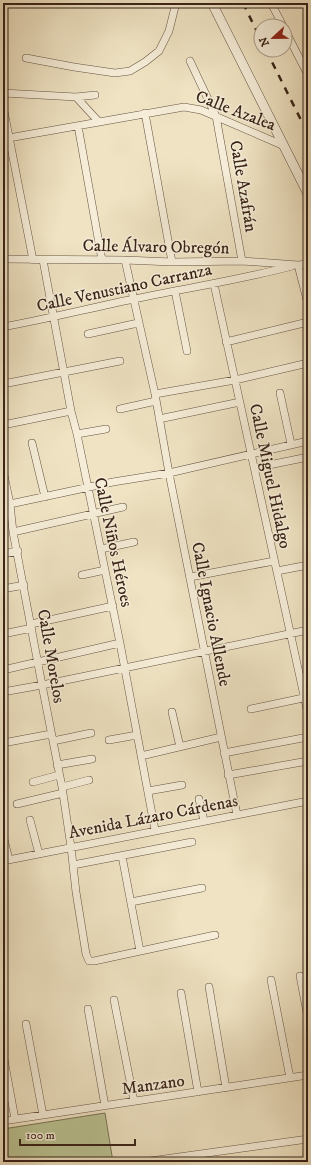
<svg xmlns="http://www.w3.org/2000/svg" width="311" height="1165" font-family="'IM FELL DW Pica',serif">
<style>
.green{fill:#bbc393;stroke:#7a7356}
.lines{fill:none;stroke-linecap:round;stroke-linejoin:round}
.minor-casing{stroke:#665343;stroke-width:8}
.tertiary-casing{stroke:#665343;stroke-width:10}
.minor{stroke:#f5edd8;stroke-width:7}
.tertiary{stroke:#f5edd8;stroke-width:9}
.rail{stroke:#392318;stroke-width:2.5;stroke-dasharray:7 7;stroke-linecap:butt}
.labels{text-anchor:middle;stroke-width:3;stroke-linejoin:round;paint-order:stroke}
.street-label{font-size:17px;fill:#392318;stroke:#f5edd8}
</style>
<rect width="100%" height="100%" fill="#efe3c3"/>
<filter id="stains"><feTurbulence type="fractalNoise" baseFrequency=".005" numOctaves="4"/><feColorMatrix values="0 0 0 0 .2 0 0 0 0 .09 0 0 0 0 .02 0 0 0 .5 -.17"/></filter>
<radialGradient id="worn" r=".72"><stop offset=".6" stop-color="#630" stop-opacity="0"/><stop offset="1" stop-color="#630" stop-opacity=".3"/></radialGradient>
<path class="green" d="M105,1113L113,1162H3V1129Z"/>
<g class="lines">
<g class="minor-casing">
<path id="minor" d="M271,3L283,26
M285,30L308,75
M26,58L74,67L115,73L130,71L145,62L159,51L169,31L176,3
M190,61L216,116L242,261
M3,93L76,97L95,95
M76,97L99,122
M3,106L33,260
M145,113L172,262
M78,126L102,260
M3,139L184,107L201,110L282,145
M3,259L125,260L172,262L242,261L298,265L308,264
M43,260L71,411L77,434L120,643L155,830
M125,260L155,394L169,473L237,815
M298,265L308,304
M214,284L308,714
M175,291L187,351
M3,327C47,319 90,308 134,299C187,288 240,280 292,266
M88,334L138,323
M226,342L308,322
M3,384L120,361
M280,393L291,444
M155,394L235,380L308,363
M120,409L156,401
M159,419L240,402
M3,425L71,411
M77,434L106,429
M32,443L45,497
M254,468L308,457
M3,470L10,504L13,532L42,685L62,787L71,847L76,892L86,954L89,961H94L215,935
M10,504L113,482L169,473L308,441
M13,532L123,507
M101,549L134,542
M3,554L18,551
M277,571L308,565
M82,575L105,570
M190,577L274,561
M3,589L24,585
M31,624L113,606
M3,634L32,628
M3,670L120,643
M3,692L42,685L308,630
M251,709L308,697
M172,712L180,747
M109,740L137,735
M53,741L91,733
M3,743L51,734
M224,753L308,737
M141,756L221,737
M57,765L92,759
M228,775L308,761
M33,782L59,775
M62,787L89,780
M148,791L182,785
M199,799L204,821
M17,804L63,793
M30,820L39,854
M3,835L9,860
M122,856L140,951
M3,861L308,801
M73,865L192,842
M131,902L202,888
M300,976L308,1018
M271,980L290,1078
M209,987L226,1088
M181,993L198,1092
M114,1000L134,1101
M88,1009L105,1106
M26,1024L43,1115
M3,1054L15,1119
M3,1121L308,1075
M143,1162L308,1139"/>
</g>
<g class="tertiary-casing">
<path id="tertiary" d="M212,3L308,194"/>
</g>
<use href="#minor" class="minor"/>
<use href="#tertiary" class="tertiary"/>
<path class="rail" d="M243,3L261,40
M266,50L308,134"/>
</g>
<g class="labels">
<g class="street-label">
<text transform="translate(236 110) rotate(21)" y="6">Calle Azalea</text>
<text transform="translate(244 186) rotate(80)" y="6">Calle Azafrán</text>
<text transform="translate(156 246) rotate(1)" y="6">Calle Álvaro Obregón</text>
<text transform="translate(124 287) rotate(-12)" y="6">Calle Venustiano Carranza</text>
<text transform="translate(271 476) rotate(78)" y="6">Calle Miguel Hidalgo</text>
<text transform="translate(114 542) rotate(78)" y="6">Calle Niños Héroes</text>
<text transform="translate(212 614) rotate(79)" y="6">Calle Ignacio Allende</text>
<text transform="translate(52 656) rotate(80)" y="6">Calle Morelos</text>
<text transform="translate(153 816) rotate(-11)" y="6">Avenida Lázaro Cárdenas</text>
<text transform="translate(153 1084) rotate(-8)" y="6">Manzano</text>
</g>
</g>
<rect width="311" height="1165" fill="none" stroke="#efe3c3" stroke-width="16"/>
<rect x="4" y="4" width="303" height="1157" fill="none" stroke="#392318" stroke-width="2"/>
<rect x="8" y="8" width="295" height="1149" fill="none" stroke="#392318"/>
<g transform="translate(273 38) rotate(248)"><circle r="19" fill="#f5edd8" stroke="#aa9c8b"/>
<path d="M0-3L7 15L0 10L-7 15Z" fill="#8f2418"/>
<text y="-6" font-size="11" font-weight="bold" text-anchor="middle" fill="#392318">N</text>
</g>
<path d="M20 1139v6h115v-6" fill="none" stroke="#392318" stroke-width="2"/>
<text x="26" y="1139" font-size="12" fill="#392318" stroke="#f5edd8" stroke-width="3" paint-order="stroke">100 m</text>
<rect width="100%" height="100%" filter="url(#stains)"/>
<rect width="100%" height="100%" fill="url(#worn)"/>
</svg>
